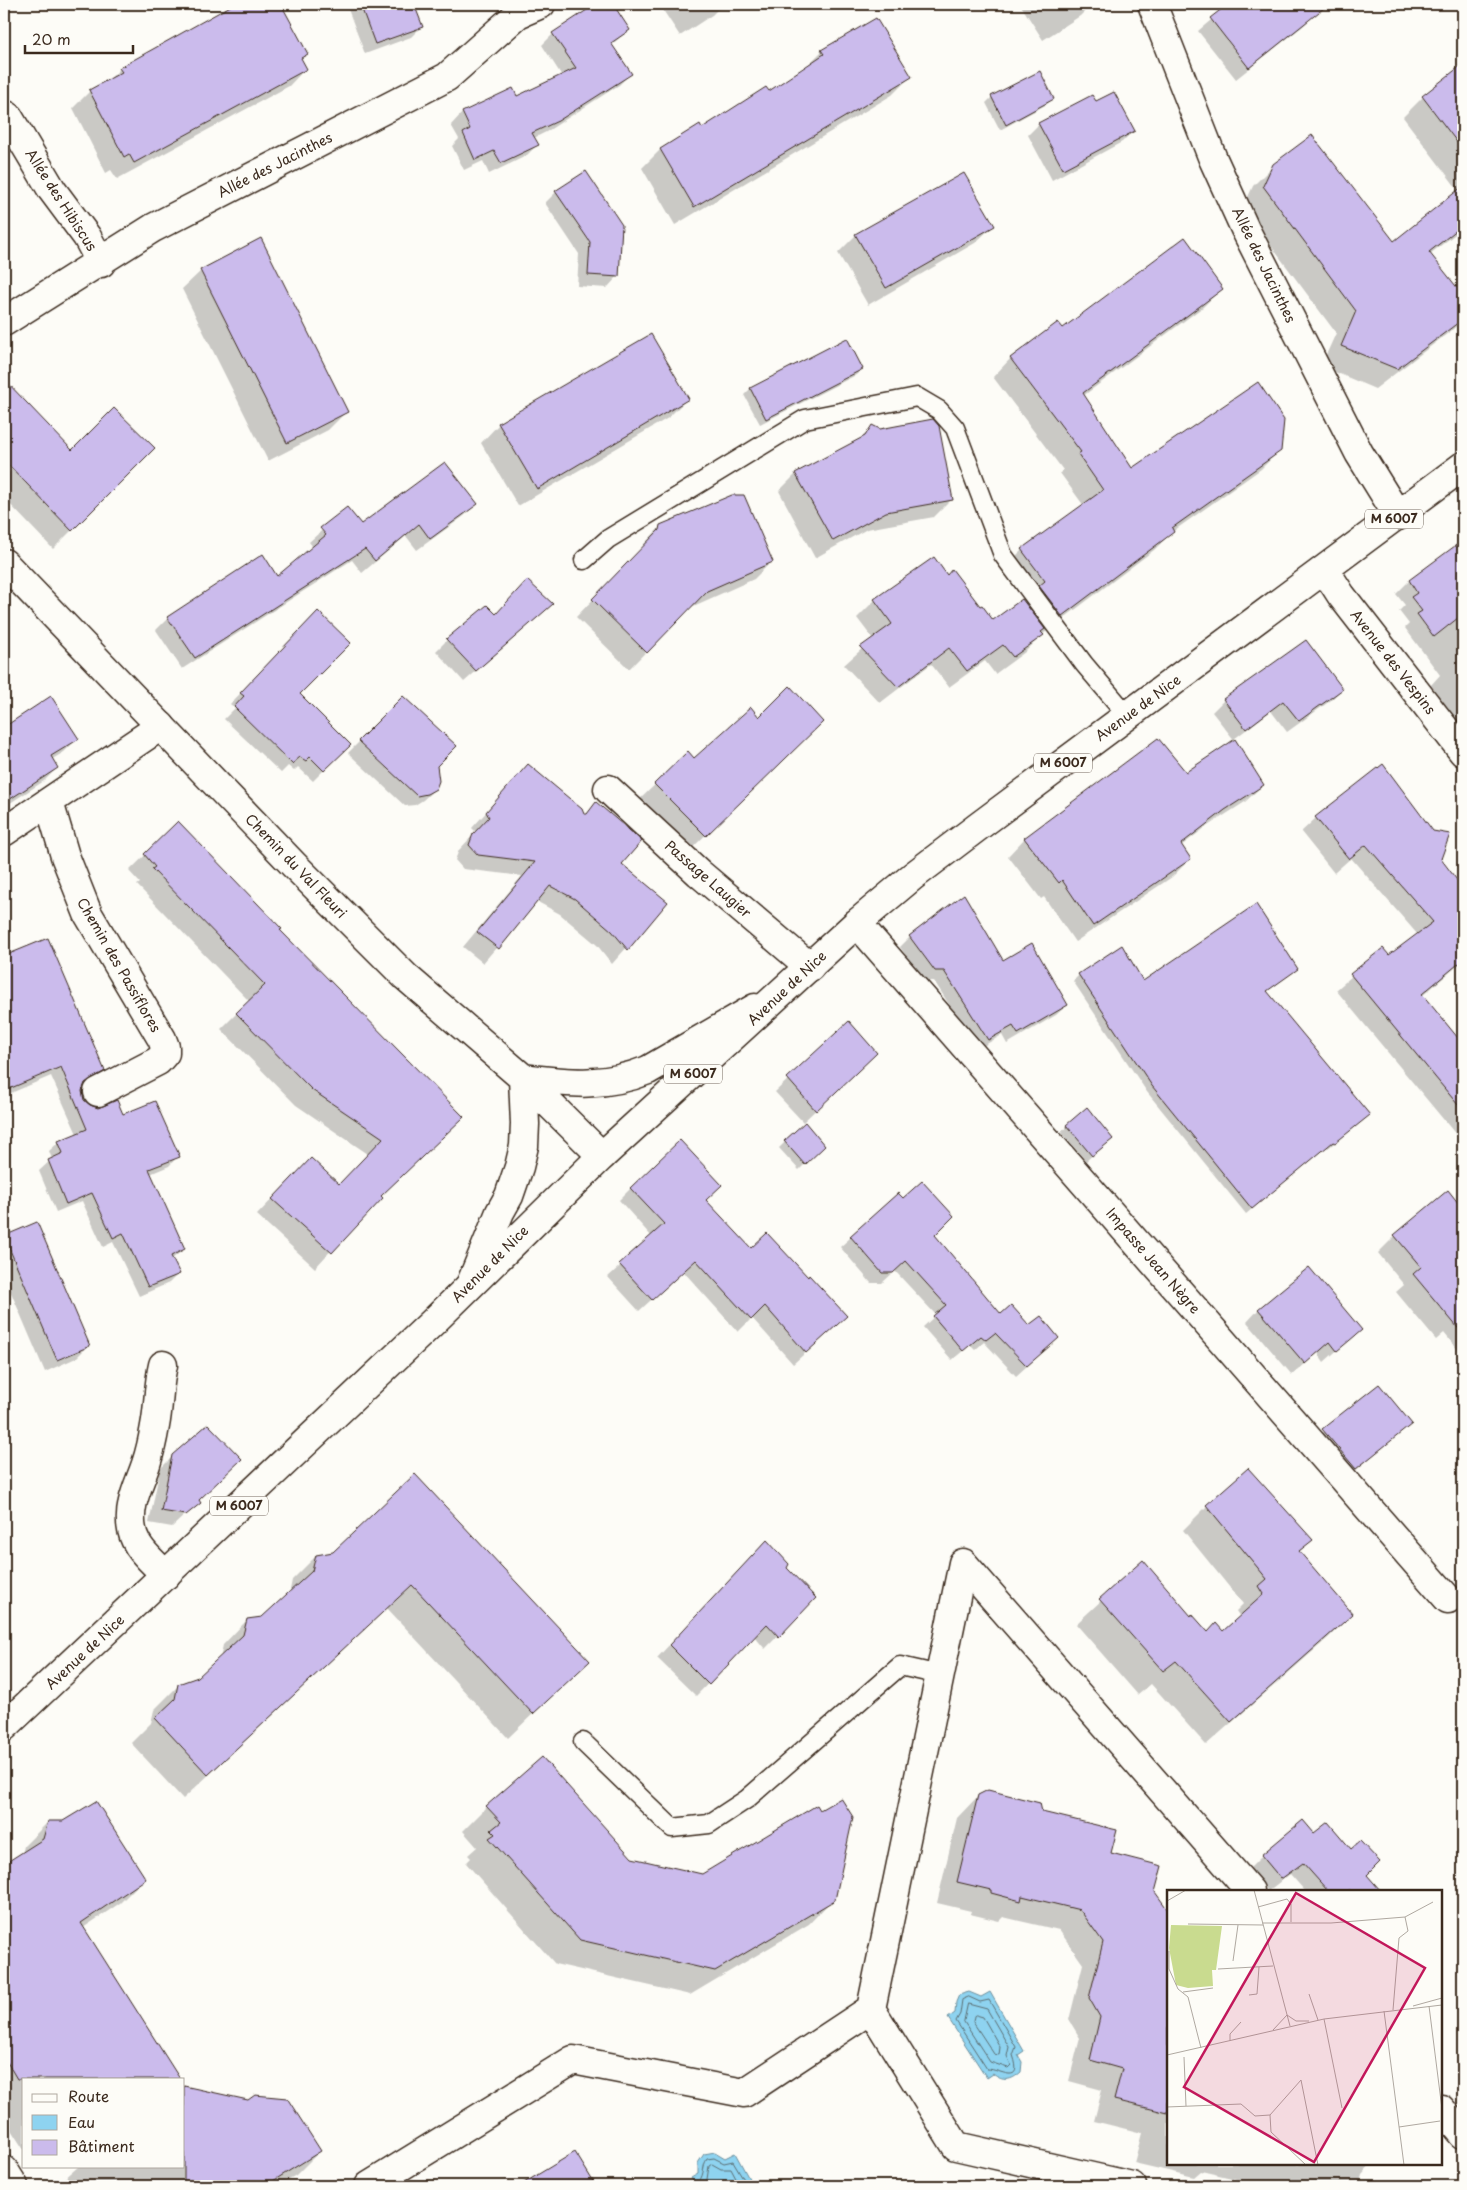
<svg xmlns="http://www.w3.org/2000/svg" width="1467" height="2190" font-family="'Playpen Sans',sans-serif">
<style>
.water{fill:#8ed3f0;stroke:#6d8f9c}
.shadow{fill:#0003}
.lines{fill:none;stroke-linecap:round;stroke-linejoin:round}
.shore{stroke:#5c6e72;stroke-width:1}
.building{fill:#cbbbec;stroke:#3b2a1e}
.service-casing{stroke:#3b2a1e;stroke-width:21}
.minor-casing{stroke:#3b2a1e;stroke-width:31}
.tertiary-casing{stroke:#3b2a1e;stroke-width:31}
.primary-casing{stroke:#3b2a1e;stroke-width:31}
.service{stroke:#fdfcf7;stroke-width:18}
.minor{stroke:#fdfcf7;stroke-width:28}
.tertiary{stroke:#fdfcf7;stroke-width:28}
.primary{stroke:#fdfcf7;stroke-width:28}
.labels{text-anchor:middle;stroke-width:5;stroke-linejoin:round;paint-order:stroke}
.shield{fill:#fdfcf7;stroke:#75695f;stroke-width:1}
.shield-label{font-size:12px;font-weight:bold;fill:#3b2a1e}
.street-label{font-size:14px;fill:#3b2a1e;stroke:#fdfcf7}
.inset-road{fill:none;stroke:#afa8a0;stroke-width:1}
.view{fill:#c2185b;fill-opacity:0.15;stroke:#c2185b;stroke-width:2.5}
.inset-edge{fill:none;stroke:#3b2a1e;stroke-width:2.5}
</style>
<rect width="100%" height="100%" fill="#fdfcf7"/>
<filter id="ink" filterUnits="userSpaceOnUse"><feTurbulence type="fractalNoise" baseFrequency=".02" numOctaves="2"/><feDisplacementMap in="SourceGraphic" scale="10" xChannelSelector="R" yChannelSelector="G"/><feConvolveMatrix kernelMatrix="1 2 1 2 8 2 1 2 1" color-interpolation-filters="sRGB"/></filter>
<g filter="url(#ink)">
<path class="water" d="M969,1992L981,1997L990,1992L1024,2051L1018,2055L1022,2062L1021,2072C1011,2081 1003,2082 993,2074L987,2078L948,2018L955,2013L956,2002L959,1995Z
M715,2152L725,2158L735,2153L753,2186H696L691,2178L698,2174V2163L704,2154Z"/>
<path class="shadow" d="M236,4H239L242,8L250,4H279L306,54L301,59L306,68L289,86L117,179L111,170L106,173L73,108L90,91L105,83L120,69Z
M346,4H412L421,27L411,37L365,54Z
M599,4H611L629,30L611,45L630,74L619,85L546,132L534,138L537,145L526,156L489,174L483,161L464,170L452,146L459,139L451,125L462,113L513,89L517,98L562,76L542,45L553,34Z
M659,4H723L712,15L680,36Z
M1020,4H1092L1080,16L1043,40Z
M1230,4H1307L1315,14L1303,26L1236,79L1198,31Z
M822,51L910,77L892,95L675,225L642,168L660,150L699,126L701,130L768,93L805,68Z
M1463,66V228L1430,254L1463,297V320L1452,330L1375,389L1321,366L1336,333L1243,208L1253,186L1274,165L1394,243L1459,191L1403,117L1423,97Z
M992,97L1053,99L1047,104L1000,130L986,103Z
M1095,102L1133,131L1122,142L1052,180L1028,135L1039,124Z
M556,192L618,276L607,288L577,286L579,254L545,203Z
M993,226L975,243L868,305L838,253L856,235Z
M4,269L7,274L4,278Z
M201,271L347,411L328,430L268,461L182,289Z
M1221,289L1203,307L1083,396L1132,470L1280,450L1261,469L1172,532L1154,550L1043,634L1025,652L995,674L985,661L949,687L931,664L880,703L844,665L873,639L857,618L875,600L933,558L946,577L993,622L1027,599L1004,568L1022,550L1084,506L1060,473L1063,470L993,377L1011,358L1063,330Z
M846,340L862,369L856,375L760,424L744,395L750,389Z
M4,381L72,451L154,448L53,549L4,498V478L11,470L4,460Z
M687,399L668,418L518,506L481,443L499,424Z
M873,427L951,500L934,517L867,529L815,558L779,491L796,474L859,440Z
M476,504L464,516L417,550L406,536L362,573L352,560L182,669L156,630L168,618L277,578L313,547L309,542L347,508L361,526Z
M661,526L771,562L754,579L689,608L629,669L576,617L642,549L644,544Z
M1463,541V731L1431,685L1440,675L1405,628L1409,624L1399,611L1405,605L1396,594L1409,581Z
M495,615H540L464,682L436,651L447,640Z
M308,624L298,694L349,745L313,781L298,767L294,771L288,766L281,773L224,719L235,708L230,704Z
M1306,642L1342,689L1330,701L1287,732L1271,711L1234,739L1263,785L1245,802L1206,827L1181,846L1190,859L1172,877L1075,942L1044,897L1041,899L1008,856L1025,838L1185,774L1235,741L1212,712L1224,700Z
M50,698L77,739L64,752L51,760L57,768L44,781L4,807V729Z
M403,698L436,765L435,789L423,800L415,805L405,806L348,753Z
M759,718L803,740L687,853L637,802L688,753L694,760Z
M528,766L584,816L597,804L620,864L667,902L612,964L597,945L560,914L536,901L483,963L463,947L522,876L463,869L455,860L459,850L476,832L472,828Z
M1316,818L1440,859L1463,891V961L1422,996L1463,1046V1143L1336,990L1383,949L1389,957L1418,935L1351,858L1334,873L1301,832Z
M178,823L278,930L463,1117L380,1197L315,1268L257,1215L295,1175L339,1185L368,1154L296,1105L221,1029L249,1001L137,885L140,883L129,871Z
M910,937L1003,961L1067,1005L1056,1015L1007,1044L1002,1035L978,1049L934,981H924L900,947Z
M47,940L104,1070L94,1080L82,1087L83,1100L89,1106L123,1116L178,1156L169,1166L150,1174L184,1249L171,1260L178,1274L169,1283L139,1296L113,1242L103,1247L82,1201L56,1212L39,1171L52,1159L49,1151L59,1142L77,1134L51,1076L4,1096V957Z
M1297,969L1266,992L1363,1120L1328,1148L1327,1147L1246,1214L1147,1092L1073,981L1079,975L1143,983Z
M849,1022L863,1065L803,1122L775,1092Z
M1087,1109L1105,1144L1086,1161L1061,1132Z
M785,1142L823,1146L799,1170L779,1148Z
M631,1188L705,1200L751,1250L833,1328L793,1364L752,1318L738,1332L683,1271L639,1311L608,1277L652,1237L619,1200Z
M1447,1192L1463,1211V1356L1444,1333L1436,1340L1396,1292L1404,1285L1378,1253L1395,1236Z
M898,1195L1001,1316L1047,1348L1016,1376L984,1342L975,1350L970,1345L952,1360L923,1327L936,1315L895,1271L882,1283H871L840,1247Z
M5,1237L89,1345L76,1358L45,1372L4,1276Z
M1259,1309L1360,1330L1324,1362L1318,1353L1292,1375L1247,1322Z
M1379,1385L1410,1424L1343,1481L1311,1443Z
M173,1456L199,1502L172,1527L149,1523L160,1469Z
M415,1476L588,1661L508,1738L387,1608L183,1799L131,1743L151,1723L154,1710L179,1685L199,1678L220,1659L223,1645L247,1620L263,1619L289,1595L292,1580L316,1556L333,1553Z
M1207,1506L1311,1540L1299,1552L1352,1614L1328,1638L1206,1745L1151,1684L1138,1695L1076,1624L1143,1562L1191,1618L1208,1634L1223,1632L1240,1617L1236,1611L1243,1604L1183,1530Z
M754,1554L786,1568L815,1598L765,1649L754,1636L696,1696L657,1658Z
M978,1796L1041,1813L1110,1854L1154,1892L1168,1912V2164H1372L1362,2175L1359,2186H1267L1201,2171L1194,2177L1134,2163L1142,2133L1094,2121L1102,2090L1069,2081L1080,2038L1069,2020L1083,1964L1059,1930L1003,1917L999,1921L970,1914L971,1911L937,1903L957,1818Z
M487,1807L631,1859L703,1876L833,1899L809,1924L690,1995L555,1964L466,1863L471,1858L468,1855L477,1847L463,1831Z
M48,1822L144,1879L120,1903L83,1928L24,2079V2150L4,2119V1865L22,1854L24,1846Z
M1314,1835L1365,1875L1374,1885L1368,1891H1305L1290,1874L1268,1891L1250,1868L1262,1856Z
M1463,1908V1923L1456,1915Z
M184,2087L208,2125L320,2151L296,2175L277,2186H56L79,2166H184Z
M575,2154L594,2186H521Z"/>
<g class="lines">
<path class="shore" d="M969,1997L980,2002L989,2000L1016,2047L1013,2055C1024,2087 1000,2069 987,2069L956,2021L960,2014L962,2000Z
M968,2004L987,2009L1009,2047L1007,2056L1011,2065L1008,2068L990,2062L964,2022Z
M976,2015L983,2017L1000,2047L999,2055L994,2054L973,2022L974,2016Z
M700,2186L699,2181C705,2174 702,2166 707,2159L714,2158L724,2163L733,2161L748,2186
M706,2186L709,2166L712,2164L721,2169H731L740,2186"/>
</g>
<path class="building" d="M234,4H281L308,54L301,58L307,69L134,163L129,154L124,157L89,90L122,72L119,68Z
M360,4H414L423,27L375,44Z
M596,4H613L630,30L611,43L632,74L558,121L532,133L539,145L501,163L494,151L475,160L463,133L470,129L462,112L513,88L517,96L576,68L552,33Z
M1228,4H1329L1249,68L1210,18Z
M876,18L912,77L694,207L660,149L700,124L702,128L766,87L769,91L824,54L821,50Z
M1463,64V150L1422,96Z
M1040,71L1054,99L1006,125L991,96Z
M1114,92L1135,131L1063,169L1038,123L1092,95L1096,101Z
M1312,135L1394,241L1463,186V225L1429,252L1463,295V319L1397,369L1341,346L1356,311L1263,186L1273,164Z
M586,171L622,225L619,277L588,275L590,242L555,191Z
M964,173L995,226L886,288L855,234Z
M1185,237L1223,289L1083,393L1132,468L1258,382L1284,420L1281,451L1172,528L1174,532L1062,616L1039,586L1045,581L1021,549L1103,490L1078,454L1081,452L1010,358L1058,322L1063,328Z
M261,238L348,412L287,443L200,270Z
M651,334L689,399L537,489L498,423Z
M847,338L863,369L766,419L750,388Z
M4,379L72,450L114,408L155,448L72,531L4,460Z
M933,419L939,426L953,500L886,512L833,541L795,473L865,436L872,425L880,429Z
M445,462L478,504L430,539L419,524L375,561L365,549L195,658L167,617L263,554L277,576L326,535L320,528L347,507L361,524Z
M732,495H744L773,562L707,591L647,653L592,599L659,530L660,525Z
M1463,540V614L1434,637L1417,614L1422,611L1411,597L1417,593L1409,580Z
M934,557L947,575L952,569L980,606L982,605L993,620L1022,599L1045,629L1041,632L1044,635L1013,657L1003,645L967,671L949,648L898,687L860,647L892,624L874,599Z
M527,580L553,604L476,671L446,639L487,605L496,614Z
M318,611L351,643L300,694L351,745L324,771L310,757L306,761L300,757L292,764L234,707L244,696L240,693Z
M1306,640L1343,689L1299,721L1283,701L1246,729L1223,699Z
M790,686L823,722L706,836L654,784L688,751L694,758L751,707L759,717Z
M51,696L79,739L51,756L58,768L4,803V727Z
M403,696L457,746L437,766L439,781L436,789L427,794L417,796L358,741Z
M1158,738L1186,772L1235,739L1264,785L1225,810L1181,844L1191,859L1093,926L1062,880L1059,883L1024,838Z
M528,764L582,809L584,814H587L596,802L642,841L622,864L668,902L628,950L612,931L575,899L550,886L499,949L477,932L535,862L478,855L469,845L473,834L489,817L486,812Z
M1383,764L1433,831L1450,834L1441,859L1463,888V960L1422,994L1463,1044V1111L1350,974L1383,948L1389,955L1433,922L1366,845L1349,859L1315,817Z
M178,821L282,929L280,930L464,1117L381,1196L383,1198L332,1253L272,1199L311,1158L339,1184L383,1138L312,1090L236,1013L265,985L152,869L155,867L144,854Z
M964,894L1003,960L1032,943L1068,1005L1018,1034L1013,1026L988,1040L944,971H935L909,936Z
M1256,904L1298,969L1267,991L1370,1115L1335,1143L1333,1142L1252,1209L1152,1086L1078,974L1122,945L1143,981Z
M48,938L105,1071L85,1083L82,1091L84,1100L90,1105L98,1108L117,1100L123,1114L155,1101L180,1157L149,1169L185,1249L171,1256L180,1274L148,1287L123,1233L113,1238L92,1193L66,1204L48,1160L63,1153L58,1141L87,1129L61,1067L4,1091V956Z
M849,1021L877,1053L816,1111L787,1078Z
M1087,1107L1113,1139L1092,1156L1066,1125Z
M805,1122L825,1146L805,1165L784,1141Z
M680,1140L722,1185L706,1200L751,1248L767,1233L808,1277L809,1275L847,1316L806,1353L765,1306L751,1320L696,1260L652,1300L619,1264L664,1224L630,1188Z
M922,1181L954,1216L935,1235L1001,1314L1011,1305L1029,1325L1041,1316L1059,1338L1027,1366L995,1333L986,1340L981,1336L963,1351L933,1316L946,1305L906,1261L893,1273H882L850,1236L898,1193L903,1198Z
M1448,1190L1463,1209V1334L1413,1274L1421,1267L1394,1235Z
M37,1222L90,1346L57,1360L4,1236Z
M1309,1267L1362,1330L1337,1351L1330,1342L1305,1364L1258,1309Z
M1379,1384L1412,1424L1356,1469L1322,1429Z
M208,1424L242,1459L199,1500L201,1503L186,1515L161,1511L172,1455Z
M1248,1468L1313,1540L1299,1551L1353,1614L1231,1722L1176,1661L1163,1671L1099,1599L1143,1560L1191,1616L1192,1614L1208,1632L1216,1623L1223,1631L1264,1594L1259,1586L1267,1579L1206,1505Z
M415,1474L590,1661L533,1714L412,1585L208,1775L155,1718L175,1699L178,1684L198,1677L243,1635L247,1619L262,1617L312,1571L316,1555L333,1552Z
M767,1540L789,1564L787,1568L816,1598L779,1637L767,1624L709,1685L669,1645Z
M542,1757L632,1858L702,1874L817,1805L820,1810L841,1798L853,1817L835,1900L715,1971L580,1940L489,1838L495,1834L491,1830L501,1822L486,1806Z
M988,1790L1040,1803L1042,1812L1117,1830L1111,1853L1162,1866L1155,1892L1168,1910V2113L1114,2100L1122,2069L1090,2060L1100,2017L1089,1998L1103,1942L1080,1910L1022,1896L1021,1901L991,1893V1890L957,1882L978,1795Z
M96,1801L146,1879L81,1923L180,2079H17L4,2057V1864L43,1839L48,1821H63Z
M1303,1820L1314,1833L1328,1822L1351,1849L1360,1841L1380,1862L1367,1875L1381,1891H1328L1303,1863L1281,1879L1261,1855Z
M184,2086L248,2100L255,2095L287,2098L321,2151L265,2186H184Z
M575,2152L596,2186H519Z"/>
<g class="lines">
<g class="service-casing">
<path id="service" d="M584,560L608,539L805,419L917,397L939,410L955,428L1003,555L1084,664L1128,716
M583,1742L672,1828L709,1824L747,1799L900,1666L940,1675"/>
</g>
<g class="minor-casing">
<path id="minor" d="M1152,4L1213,159L1245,229L1359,453L1398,516
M4,114L8,116L52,190L87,237L101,263
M4,322L153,228L447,77L518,14L541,4
M1325,570L1341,595L1463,752
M608,789L699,873L810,967
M49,802L65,856L88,914L162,1039L165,1047V1053L158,1061L98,1092
M4,832L161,726
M857,923L1448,1599
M163,1365C158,1386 159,1406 155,1426C153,1438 150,1452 146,1464C139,1485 127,1506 132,1530C136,1549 153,1562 166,1575
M871,2009L963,1563L1250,1891
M1441,2109L1463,2135
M4,2170L14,2186
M369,2186L573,2060L744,2093L871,2009L956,2146L1132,2186"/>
</g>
<g class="tertiary-casing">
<path id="tertiary" d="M4,563L294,865L406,977L523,1078L602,1156
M523,1078C568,1083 604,1088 648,1070L755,1008
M471,1283L500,1212L509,1196L519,1167L524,1146L525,1124L523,1078"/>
</g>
<g class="primary-casing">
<path id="primary" d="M4,1727L433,1322L602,1156L857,923L913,876L979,826L1463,466"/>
</g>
<use href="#service" class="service"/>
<use href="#minor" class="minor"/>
<use href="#tertiary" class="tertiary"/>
<use href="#primary" class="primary"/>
</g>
</g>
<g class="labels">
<g class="shield">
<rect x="1365" y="509.5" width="58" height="19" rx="4"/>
<rect x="1034" y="753.5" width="58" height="19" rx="4"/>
<rect x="664" y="1064.5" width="58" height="19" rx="4"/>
<rect x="210" y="1496.5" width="58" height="19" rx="4"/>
</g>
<g class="shield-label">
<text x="1394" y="523">M 6007</text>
<text x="1063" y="767">M 6007</text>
<text x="693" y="1078">M 6007</text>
<text x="239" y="1510">M 6007</text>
</g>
<g class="street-label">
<text transform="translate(275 165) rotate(-27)" y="5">Allée des Jacinthes</text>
<text transform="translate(61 200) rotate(57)" y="5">Allée des Hibiscus</text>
<text transform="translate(1264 265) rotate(64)" y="5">Allée des Jacinthes</text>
<text transform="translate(1393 662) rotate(52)" y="5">Avenue des Vespins</text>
<text transform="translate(1138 708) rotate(-36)" y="5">Avenue de Nice</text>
<text transform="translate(296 866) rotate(46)" y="5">Chemin du Val Fleuri</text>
<text transform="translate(708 879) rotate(41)" y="5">Passage Laugier</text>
<text transform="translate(119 965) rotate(60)" y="5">Chemin des Passiflores</text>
<text transform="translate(787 988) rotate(-43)" y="5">Avenue de Nice</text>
<text transform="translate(1153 1261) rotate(49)" y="5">Impasse Jean Nègre</text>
<text transform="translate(490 1264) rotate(-45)" y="5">Avenue de Nice</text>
<text transform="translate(85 1652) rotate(-43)" y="5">Avenue de Nice</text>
</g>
</g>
<g transform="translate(1167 1890)">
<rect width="275" height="275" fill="#fdfcf7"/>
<path d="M4,35L55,36L49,80H45L46,96L21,98L9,95L2,58Z" fill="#c9db8f"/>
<path class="inset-road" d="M87,0L123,136M0,11L19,0M91,17L120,9L124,14V32M238,27L266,12M95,33H164L238,27L241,41L232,48L226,120M21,34L96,35M2,61V79L11,99L21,107L34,158M66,71L71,35M51,79L106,76M16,102L46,98M142,104L151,130M82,105L90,104L92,77M246,116L275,108M262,116L275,219M217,121L237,275M120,125L129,131H142M157,129L175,218M106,140L120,125M63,151V144L74,132M0,165L157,129L275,115M17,167L19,216M0,217L74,214L88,226L103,225L104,242L139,275M103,225L134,190L151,275M232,237L273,231"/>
<path class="view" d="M129,3L258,78L147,272L17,197Z"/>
<rect width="275" height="275" class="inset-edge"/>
</g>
<rect width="1467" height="2190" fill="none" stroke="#fdfcf7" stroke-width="20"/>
<rect x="10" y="10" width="1447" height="2170" fill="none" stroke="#3b2a1e" stroke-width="2" filter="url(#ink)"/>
<rect x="22" y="2078" width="162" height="90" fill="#fdfcf7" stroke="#afa8a0"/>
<rect x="32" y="2094" width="25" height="8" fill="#fdfcf7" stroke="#afa8a0"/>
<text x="68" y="2102" font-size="15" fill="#3b2a1e">Route</text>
<rect x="32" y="2115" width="25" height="15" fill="#8ed3f0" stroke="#afa8a0"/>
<text x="68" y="2128" font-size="15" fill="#3b2a1e">Eau</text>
<rect x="32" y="2140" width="25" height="15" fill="#cbbbec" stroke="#afa8a0"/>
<text x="68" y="2152" font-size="15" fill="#3b2a1e">Bâtiment</text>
<path d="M25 45v8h108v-8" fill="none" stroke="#3b2a1e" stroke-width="2.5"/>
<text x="32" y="45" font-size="15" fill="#3b2a1e" stroke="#fdfcf7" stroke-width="4" paint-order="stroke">20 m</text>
</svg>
